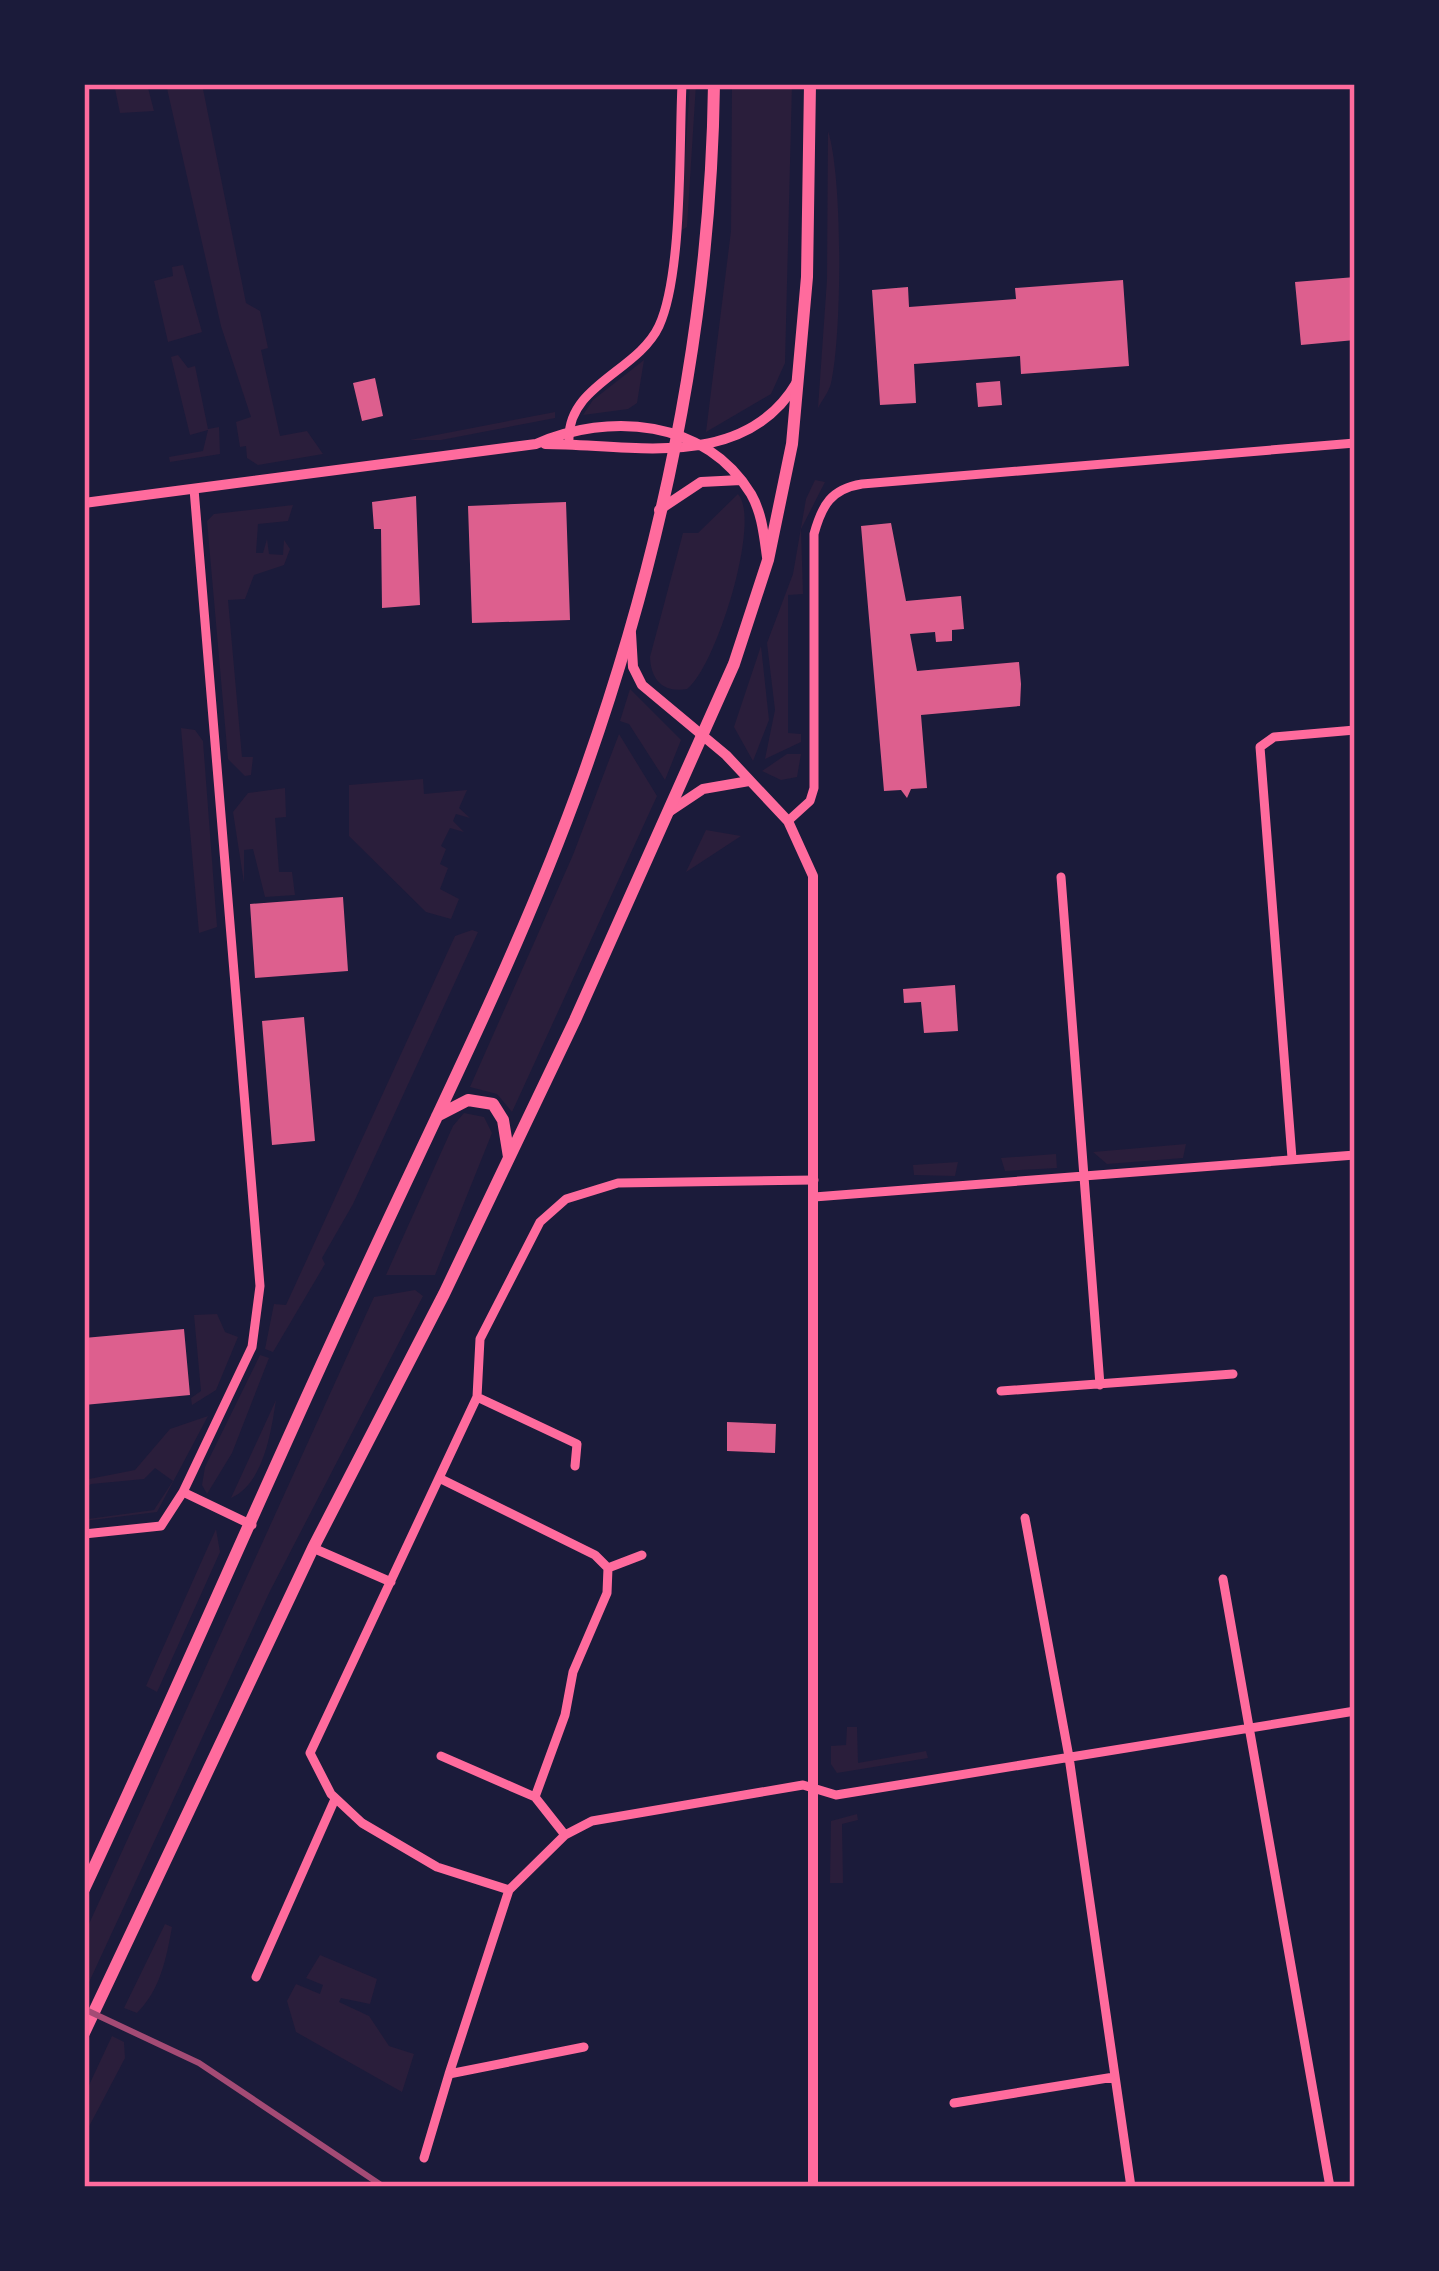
<svg xmlns="http://www.w3.org/2000/svg" width="1439" height="2271" font-family="'Roboto Serif',serif">
<style>
.green{fill:#2a1e3b}
.building{fill:#dd5f8e}
.lines{fill:none;stroke-linecap:round;stroke-linejoin:round}
.minor{stroke:#ff6b9d;stroke-width:9}
.tertiary{stroke:#ff6b9d;stroke-width:10}
.secondary{stroke:#ff6b9d;stroke-width:12}
.rail{stroke:#a44b75;stroke-width:6}
.neatline{fill:none;stroke:#ff6b9d;stroke-width:4.5}
</style>
<rect width="100%" height="100%" fill="#1b1b3a"/>
<path class="green" d="M114,84H147L154,111L120,113Z
M166,84H202L246,303L260,311L268,348L261,350L280,436L307,431L323,454L258,465L247,458L246,446L240,447L236,422L251,417L221,326Z
M690,84H696L687,227L680,231Z
M732,84H792L785,363L771,394L706,432L731,231Z
M828,131C843,177 842,336 831,383C829,392 822,400 818,408L827,280Z
M183,265L202,332L168,342L154,281L173,276L172,267Z
M178,355L188,368L195,366L208,429L219,427L220,454L170,462L169,457L203,451L208,430L190,435L171,357Z
M644,360L637,403L628,409L583,415L593,400Z
M555,412V418L441,440H410Z
M815,480L825,482L801,529L803,594L788,595V733L801,734V742L765,759L775,710L767,643L793,574L806,499Z
M738,494C762,521 715,669 687,689C663,693 651,680 650,657L683,533H698Z
M293,505L288,521L258,524L256,553H263L267,539L269,554L283,555L284,540L290,549L284,565L254,575L245,599L228,600L242,757H253L251,775L245,776L228,759L207,521L214,514Z
M761,646L769,720L753,761L734,727Z
M630,689L681,740L665,780L629,724L620,721Z
M181,728L195,730L203,741L217,927L199,933Z
M619,734L657,796L512,1112L497,1094L470,1087L573,855Z
M787,754H801L797,777L781,780L762,771Z
M423,779L424,794L467,790L459,808L470,818L456,814L453,821L464,832L450,828L441,846L446,849L440,864L448,868L440,889L459,899L451,919L426,912L349,836V785Z
M285,788L286,817L275,818L279,872H292L295,895L265,897L253,849L244,850V883L233,812L248,793Z
M706,830L741,836L686,872Z
M472,930L478,932L353,1204L322,1258L325,1264L273,1352L265,1349L274,1304L286,1305L455,936Z
M464,1113L484,1117L492,1133L435,1275H386L453,1126Z
M1186,1144L1183,1158L1107,1164L1093,1152Z
M1056,1154L1057,1168L1005,1171L1001,1158Z
M958,1162L955,1176L914,1175L913,1165Z
M415,1290L423,1296L270,1591L84,1993V1935L374,1297Z
M217,1314L225,1332L238,1337L216,1390L192,1405L191,1398L201,1391L194,1315Z
M260,1355L269,1358L232,1453L207,1494L202,1485L205,1467Z
M276,1400C271,1432 264,1483 231,1498Z
M208,1416L157,1512L84,1521V1507L88,1519L154,1510L173,1481L155,1468L144,1479L91,1484L84,1490V1480L135,1470L170,1429Z
M216,1529L220,1552L157,1692L146,1686Z
M847,1727H857L858,1763L926,1751L928,1758L837,1773L831,1764V1746L846,1745Z
M857,1814L858,1820L842,1824L843,1883H830L831,1821Z
M165,1924L172,1927C166,1960 160,1990 137,2013L124,2008Z
M320,1955L377,1979L370,2004L341,1998L339,2002L369,2016L389,2046L414,2054L402,2092L296,2032L287,2001L296,1984L320,1994L323,1985L306,1978Z
M112,2036L124,2042L125,2058L84,2136V2096Z"/>
<path class="building" d="M1355,277V340L1301,345L1295,282Z
M1123,280L1129,366L1021,374L1020,356L914,364L916,403L880,405L872,290L908,287L909,307L1016,299L1015,288Z
M375,378L383,416L362,421L353,383Z
M1000,381L1002,405L978,407L976,383Z
M416,496L420,605L382,608L381,529H374L372,502Z
M566,502L570,620L472,623L468,506Z
M891,523L906,601L961,596L964,629L952,630V641L936,642L935,632L910,634L917,671L1019,662L1021,684L1020,706L921,715L927,788L911,789L907,798L901,790L884,791L861,526Z
M343,897L348,971L255,978L250,904Z
M955,985L958,1031L924,1033L921,1002L904,1003L903,989Z
M304,1017L315,1141L272,1145L262,1021Z
M184,1329L190,1395L84,1405V1338Z
M727,1422L776,1424L775,1453L727,1451Z"/>
<g class="lines">
<path class="minor" d="M569,439C568,385 638,371 659,326C683,274 679,145 682,84
M788,821L810,801L814,788V534C822,505 831,489 862,484L1355,443
M1061,877L1100,1385
M1292,1158L1260,747L1274,737L1355,730
M814,1180L618,1183L566,1199L540,1222L480,1339L477,1397L310,1753L331,1794L362,1823L437,1867L509,1890L565,1835L592,1821L803,1785L836,1795L1355,1711
M814,1197L1355,1155
M1001,1391L1233,1374
M477,1397L577,1444L575,1466
M439,1478L595,1555L608,1568L607,1593L573,1672L565,1715L535,1797L565,1835
M183,1492L252,1347L260,1286L194,489
M1025,1518L1069,1757L1131,2187
M84,1534L161,1526L183,1492L252,1525
M313,1548L391,1582
M608,1568L642,1555
M1223,1579L1330,2187
M441,1756L535,1797
M256,1977L335,1799
M449,2074L509,1890
M954,2103L1114,2077
M424,2158L449,2074L584,2047"/>
<path class="tertiary" d="M545,444C630,444 744,473 797,382
M84,503L536,444C609,412 705,419 751,494C762,513 764,536 767,557
M659,510L701,482L741,480
M631,633L633,667L642,685L726,755L788,821L813,876V2187
M670,811L703,789L749,781"/>
<path class="secondary" d="M437,1116L468,1100L493,1104L503,1120L509,1157
M84,1889C176,1693 261,1494 352,1298C431,1125 519,955 583,776C662,554 711,319 714,84
M84,2033L313,1548L444,1294L575,1020L734,664L768,560L792,444L807,277L810,84"/>
<path class="rail" d="M84,2009L199,2063L384,2187"/>
</g>
<rect width="1439" height="2271" fill="none" stroke="#1b1b3a" stroke-width="174"/>
<rect x="87" y="87" width="1265" height="2097" class="neatline"/>
</svg>
